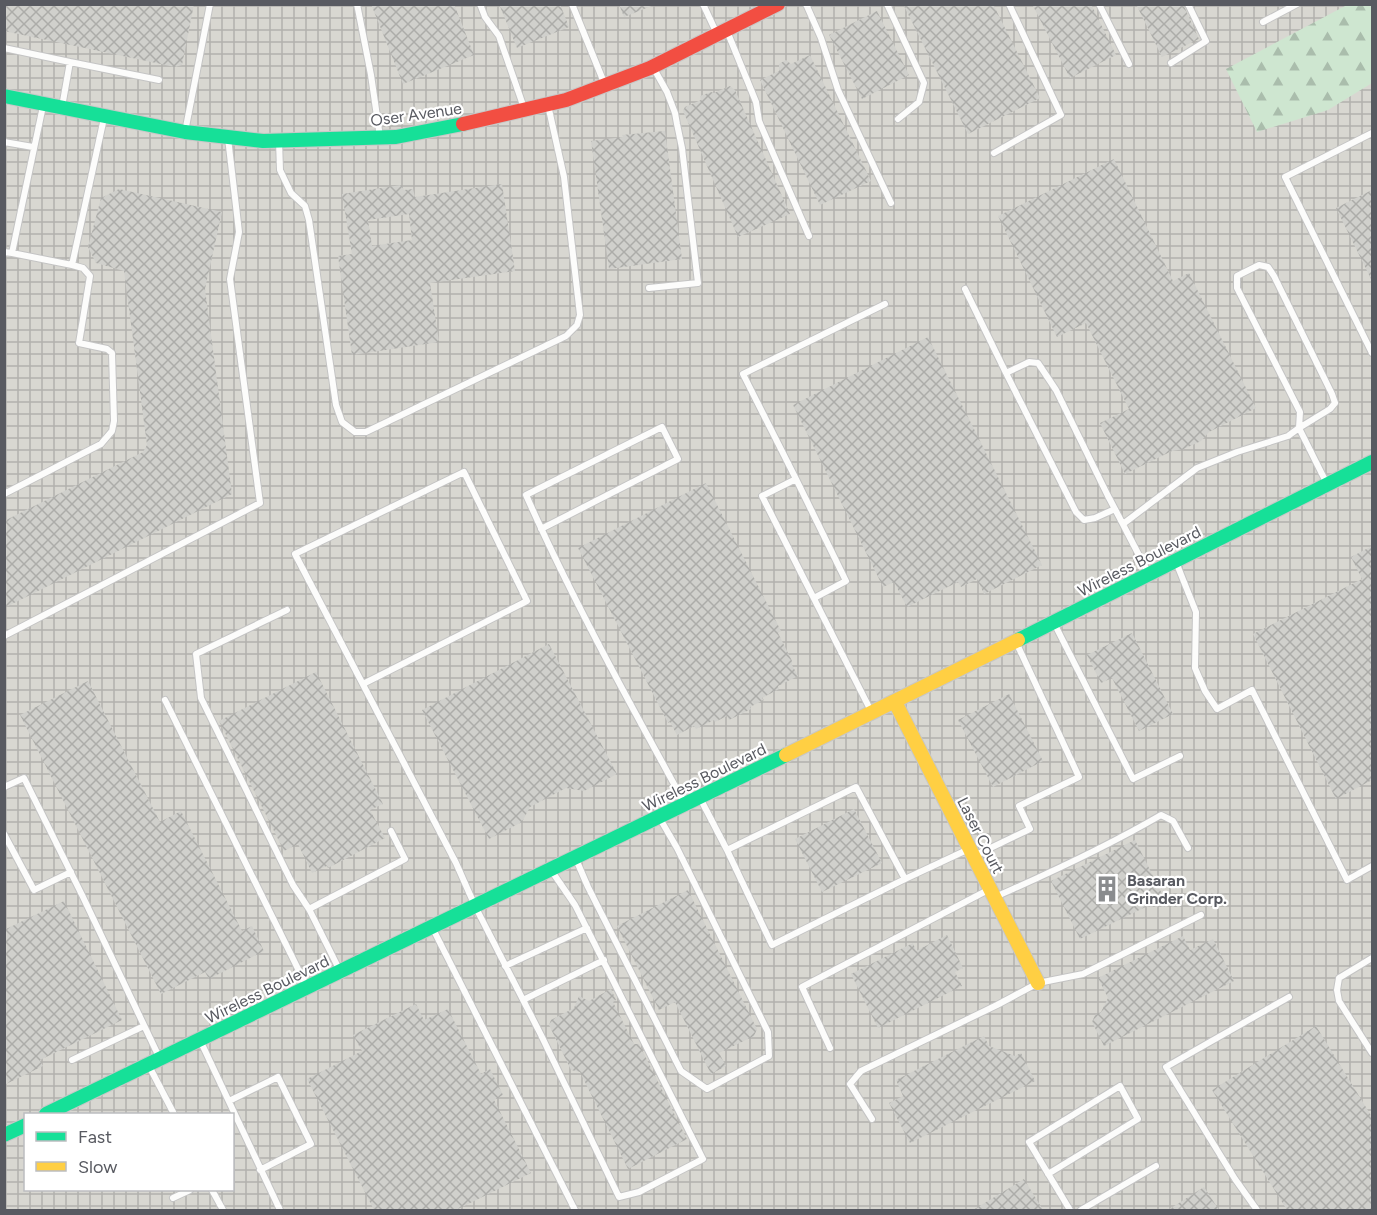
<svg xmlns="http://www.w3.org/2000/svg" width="1377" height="1215" font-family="Figtree,sans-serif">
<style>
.industrial{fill:url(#industrial-grid);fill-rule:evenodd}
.forest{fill:url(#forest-firs)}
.building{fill:url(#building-cross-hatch);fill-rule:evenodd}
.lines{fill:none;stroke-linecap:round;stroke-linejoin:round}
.lane-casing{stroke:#c4c4c4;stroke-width:8}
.fast-casing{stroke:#c7c7c7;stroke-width:16}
.slow-casing{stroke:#c7c7c7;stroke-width:16}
.jam-casing{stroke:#c7c7c7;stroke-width:16}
.lane{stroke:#fcfcfb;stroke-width:6}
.fast{stroke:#16e098;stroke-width:14}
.slow{stroke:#ffcf43;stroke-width:14}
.jam{stroke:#f24e42;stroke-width:14}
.labels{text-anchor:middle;stroke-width:4.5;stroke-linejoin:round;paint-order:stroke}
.street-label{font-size:16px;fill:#585a61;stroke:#fff}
.poi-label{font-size:16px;font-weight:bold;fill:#585a61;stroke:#fff;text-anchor:start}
</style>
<defs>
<pattern id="industrial-grid" width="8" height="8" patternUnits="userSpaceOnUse" patternTransform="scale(1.5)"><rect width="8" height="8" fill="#d8d7d1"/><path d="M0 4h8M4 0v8" fill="none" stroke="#b2b1ad"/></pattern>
<pattern id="forest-firs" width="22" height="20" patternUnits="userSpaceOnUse" patternTransform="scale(1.5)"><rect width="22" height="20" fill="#cee6d0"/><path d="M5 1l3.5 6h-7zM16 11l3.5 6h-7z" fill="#aabdac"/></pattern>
<pattern id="building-cross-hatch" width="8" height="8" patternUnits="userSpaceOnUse" patternTransform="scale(1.5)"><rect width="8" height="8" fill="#d0d0cc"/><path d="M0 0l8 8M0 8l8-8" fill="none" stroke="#acaca9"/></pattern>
</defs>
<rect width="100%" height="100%" fill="#e8e8e2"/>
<path class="industrial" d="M5,5H1372V1210H5ZM26,1114H232V1190H26Z"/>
<path class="forest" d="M1347,5H1372V83L1328,110L1257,132L1226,69Z"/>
<path class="building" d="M4,4H194L182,65L175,67L4,31Z
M371,4H454L474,55L403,84Z
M499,4H560L569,27L517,48Z
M619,4H653L654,5L624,17Z
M903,4H993L1040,98L968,134Z
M1032,4H1091L1116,55L1070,78Z
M1136,4H1183L1199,39L1162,57Z
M877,11L909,75L862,99L829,35Z
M810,55L871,181L820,205L760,80L779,71V64L786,60L791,64Z
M730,86L735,90L790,214L738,237L683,111L685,107L701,100L700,96L711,92L714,93Z
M665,131L682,259L609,269L591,141L623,137L622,135Z
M1114,159L1173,281L1189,273L1256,408L1209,432L1201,441L1184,449L1172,451L1125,474L1100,423L1129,409L1086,323L1057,337L998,216Z
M502,184L515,271L430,283L439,342L352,355L338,256L352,254L342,194L401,185L404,190L413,189L415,197ZM409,214L412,240L372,246L368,220Z
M119,189L222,212L205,289L232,494L4,608V521L143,452L147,445L124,271L96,263L88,247L101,198Z
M1372,190V281L1336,208Z
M928,337L1042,565L984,594L977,579L961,587L958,582L907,607L894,582L883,587L793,405Z
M706,483L781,631L778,633L792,661V665L798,676L778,686L779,689L762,698L764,700L750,707L751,709L729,720L727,716L715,722L714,720L696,729L694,726L677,735L670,722L668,723L578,548Z
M1372,546V780L1336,799L1253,634L1362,579L1351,557Z
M1132,633L1173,714L1139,731L1112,678L1101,683L1087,655Z
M549,644L617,774L584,791L566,788L530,807L522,822L489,839L422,710Z
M316,672L383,804L370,810L385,838L328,868L327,866L312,873L298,844L284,851L219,721Z
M88,681L160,822L181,811L242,931L252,926L264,951L209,979L205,972L161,994L20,715Z
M1009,694L1043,761L993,787L958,720Z
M854,809L882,863L822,892L795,839Z
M1135,840L1164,898L1080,939L1051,881Z
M688,890L757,1029L754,1036L719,1053L726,1066L711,1074L675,1002L659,1010L617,926Z
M64,901L122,1020L40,1060L43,1066L4,1085V930Z
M947,935L963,968L955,972L962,986L878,1028L851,974L913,943L916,951Z
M1183,936L1190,950L1213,939L1234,981L1104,1046L1092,1022L1095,1015L1101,1012L1108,998L1098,978Z
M611,989L616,1000L613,1002L634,1044H639L687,1139L628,1169L580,1072L571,1070L549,1025L551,1020L574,1008L579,996L589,1001Z
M416,1004L424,1020L448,1009L481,1074L490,1069L503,1095L494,1100L531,1173L456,1210H374L307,1079L362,1051L353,1035Z
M1316,1026L1372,1117V1210H1287L1212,1090Z
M984,1036L989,1046L1015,1056L1021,1053L1035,1081L910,1143L889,1103L903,1096L896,1080Z
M1024,1179L1043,1210H973Z
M1204,1187L1219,1210H1168Z"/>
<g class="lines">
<g class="lane-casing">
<path id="lane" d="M357,4L371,75L380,137
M480,4L485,17L499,36L524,108
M572,4L605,85
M703,4L717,34
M806,4L821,38L838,90L891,203
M887,4L924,83L919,102L898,119
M1099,4L1129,64
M1263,22L1297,4
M727,31L756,102L759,121L809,236
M4,48L70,62L62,107
M70,62L159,80
M1171,63L1206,41L1188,4
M185,132L210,4
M1372,133L1285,177L1372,353
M279,141L280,170L291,193L305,206L309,220L336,405L342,422L355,432H366L566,336L577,325L580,315L564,177L548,105
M4,142L33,147
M994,153L1061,115L1009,4
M4,252L12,253L43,106
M12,253L72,265
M649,288L698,283L682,148L677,124L675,113L667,92L653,67
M965,289L1006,373
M796,479L846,581L814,598
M4,494L101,444L112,431L114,421L112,353L107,349L79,343L90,276L83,268L72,265L104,118
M1115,509L1095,518L1084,520L1076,512L1006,373L1029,362L1038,363L1056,390L1108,496C1122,522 1135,548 1149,574
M1123,524L1197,468L1237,452L1288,436L1299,428L1300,412L1237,288V276L1259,265L1268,267L1274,276L1332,394L1335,403L1330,409L1299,428L1327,484
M541,529L678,459L662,427L526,495C573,601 629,702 685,804
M1176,562L1196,612L1195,668L1205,691L1217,709L1252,690L1347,880L1372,866
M287,610L196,654L201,698L293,885L309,909
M1054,623L1133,779L1180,756
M4,636L260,503L230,279L239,232L228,138
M363,684L527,601L464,472L295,554L456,863L475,906L541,1035L619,1197L639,1192L703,1159L575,905L551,870
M165,700L307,987
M872,713L762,496L796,479L743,374L885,304
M4,787L24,778L83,897L160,1059
M700,798L727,850L856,787L905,879L772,945L727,850
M4,834L34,890L71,872
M976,855L1030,829L1019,806L1079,777L1016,642
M575,857L588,887L681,1071L707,1089L769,1056L768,1032L677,848L659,817
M905,879L969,849
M995,897C1052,872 1108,846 1161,815L1173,821L1188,848
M432,927L575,1210
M1372,958L1339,978L1337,990L1339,1001L1372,1053
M505,966L587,928
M340,971L309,909L405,859L391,831
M523,1000L604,960
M200,1040L280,1210
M830,1048L802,987L990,889
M72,1060L144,1026
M149,1066L174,1114
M229,1101L278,1077L311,1144L260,1170
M872,1119L850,1084L861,1071L997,1005L1038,983L1083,974L1201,915
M1048,1174L1138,1119L1120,1086L1029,1142L1070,1210
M212,1190L223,1210
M173,1198L190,1190
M1081,1210L1156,1166
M1257,1210L1235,1179L1166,1067L1289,997"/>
</g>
<g class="fast-casing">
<path id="fast" d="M4,96L185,132L263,141L396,137L463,124
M1018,640L1372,462
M46,1114L786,755
M4,1135L26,1125"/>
</g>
<g class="slow-casing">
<path id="slow" d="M895,702L1038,983
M786,755L1018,640"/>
</g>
<g class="jam-casing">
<path id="jam" d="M463,124L566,100L650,68L778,4"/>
</g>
<use href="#lane" class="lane"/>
<use href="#fast" class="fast"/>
<use href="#slow" class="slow"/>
<use href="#jam" class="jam"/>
</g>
<defs>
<g id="building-bare" transform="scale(2.07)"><path d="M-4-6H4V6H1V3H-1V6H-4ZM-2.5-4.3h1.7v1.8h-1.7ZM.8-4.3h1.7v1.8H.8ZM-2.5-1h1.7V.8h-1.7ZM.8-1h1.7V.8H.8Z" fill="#8a8c8e" stroke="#fff" stroke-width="2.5" paint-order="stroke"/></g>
</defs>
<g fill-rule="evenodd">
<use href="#building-bare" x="1107" y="889"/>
</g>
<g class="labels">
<g class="street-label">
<text transform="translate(416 114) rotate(-8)" y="6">Oser Avenue</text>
<text transform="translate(1139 561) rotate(-27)" y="6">Wireless Boulevard</text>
<text transform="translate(704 777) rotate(-26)" y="6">Wireless Boulevard</text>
<text transform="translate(981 835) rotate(63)" y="6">Laser Court</text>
<text transform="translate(267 989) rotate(-26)" y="6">Wireless Boulevard</text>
</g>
<g class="poi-label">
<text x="1127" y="886">Basaran<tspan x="1127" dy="18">Grinder Corp.</tspan></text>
</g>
</g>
<rect width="1377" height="1215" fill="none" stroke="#585a61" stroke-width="12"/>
<rect x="24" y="1113" width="210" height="78" fill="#ffffff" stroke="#bcbdc0" stroke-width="1.5"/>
<rect x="36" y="1132" width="30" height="9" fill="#16e098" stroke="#bcbdc0" stroke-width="1.5"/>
<text x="78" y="1143" font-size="18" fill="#585a61">Fast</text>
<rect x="36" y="1162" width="30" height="9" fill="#ffcf43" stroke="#bcbdc0" stroke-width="1.5"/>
<text x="78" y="1173" font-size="18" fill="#585a61">Slow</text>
</svg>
